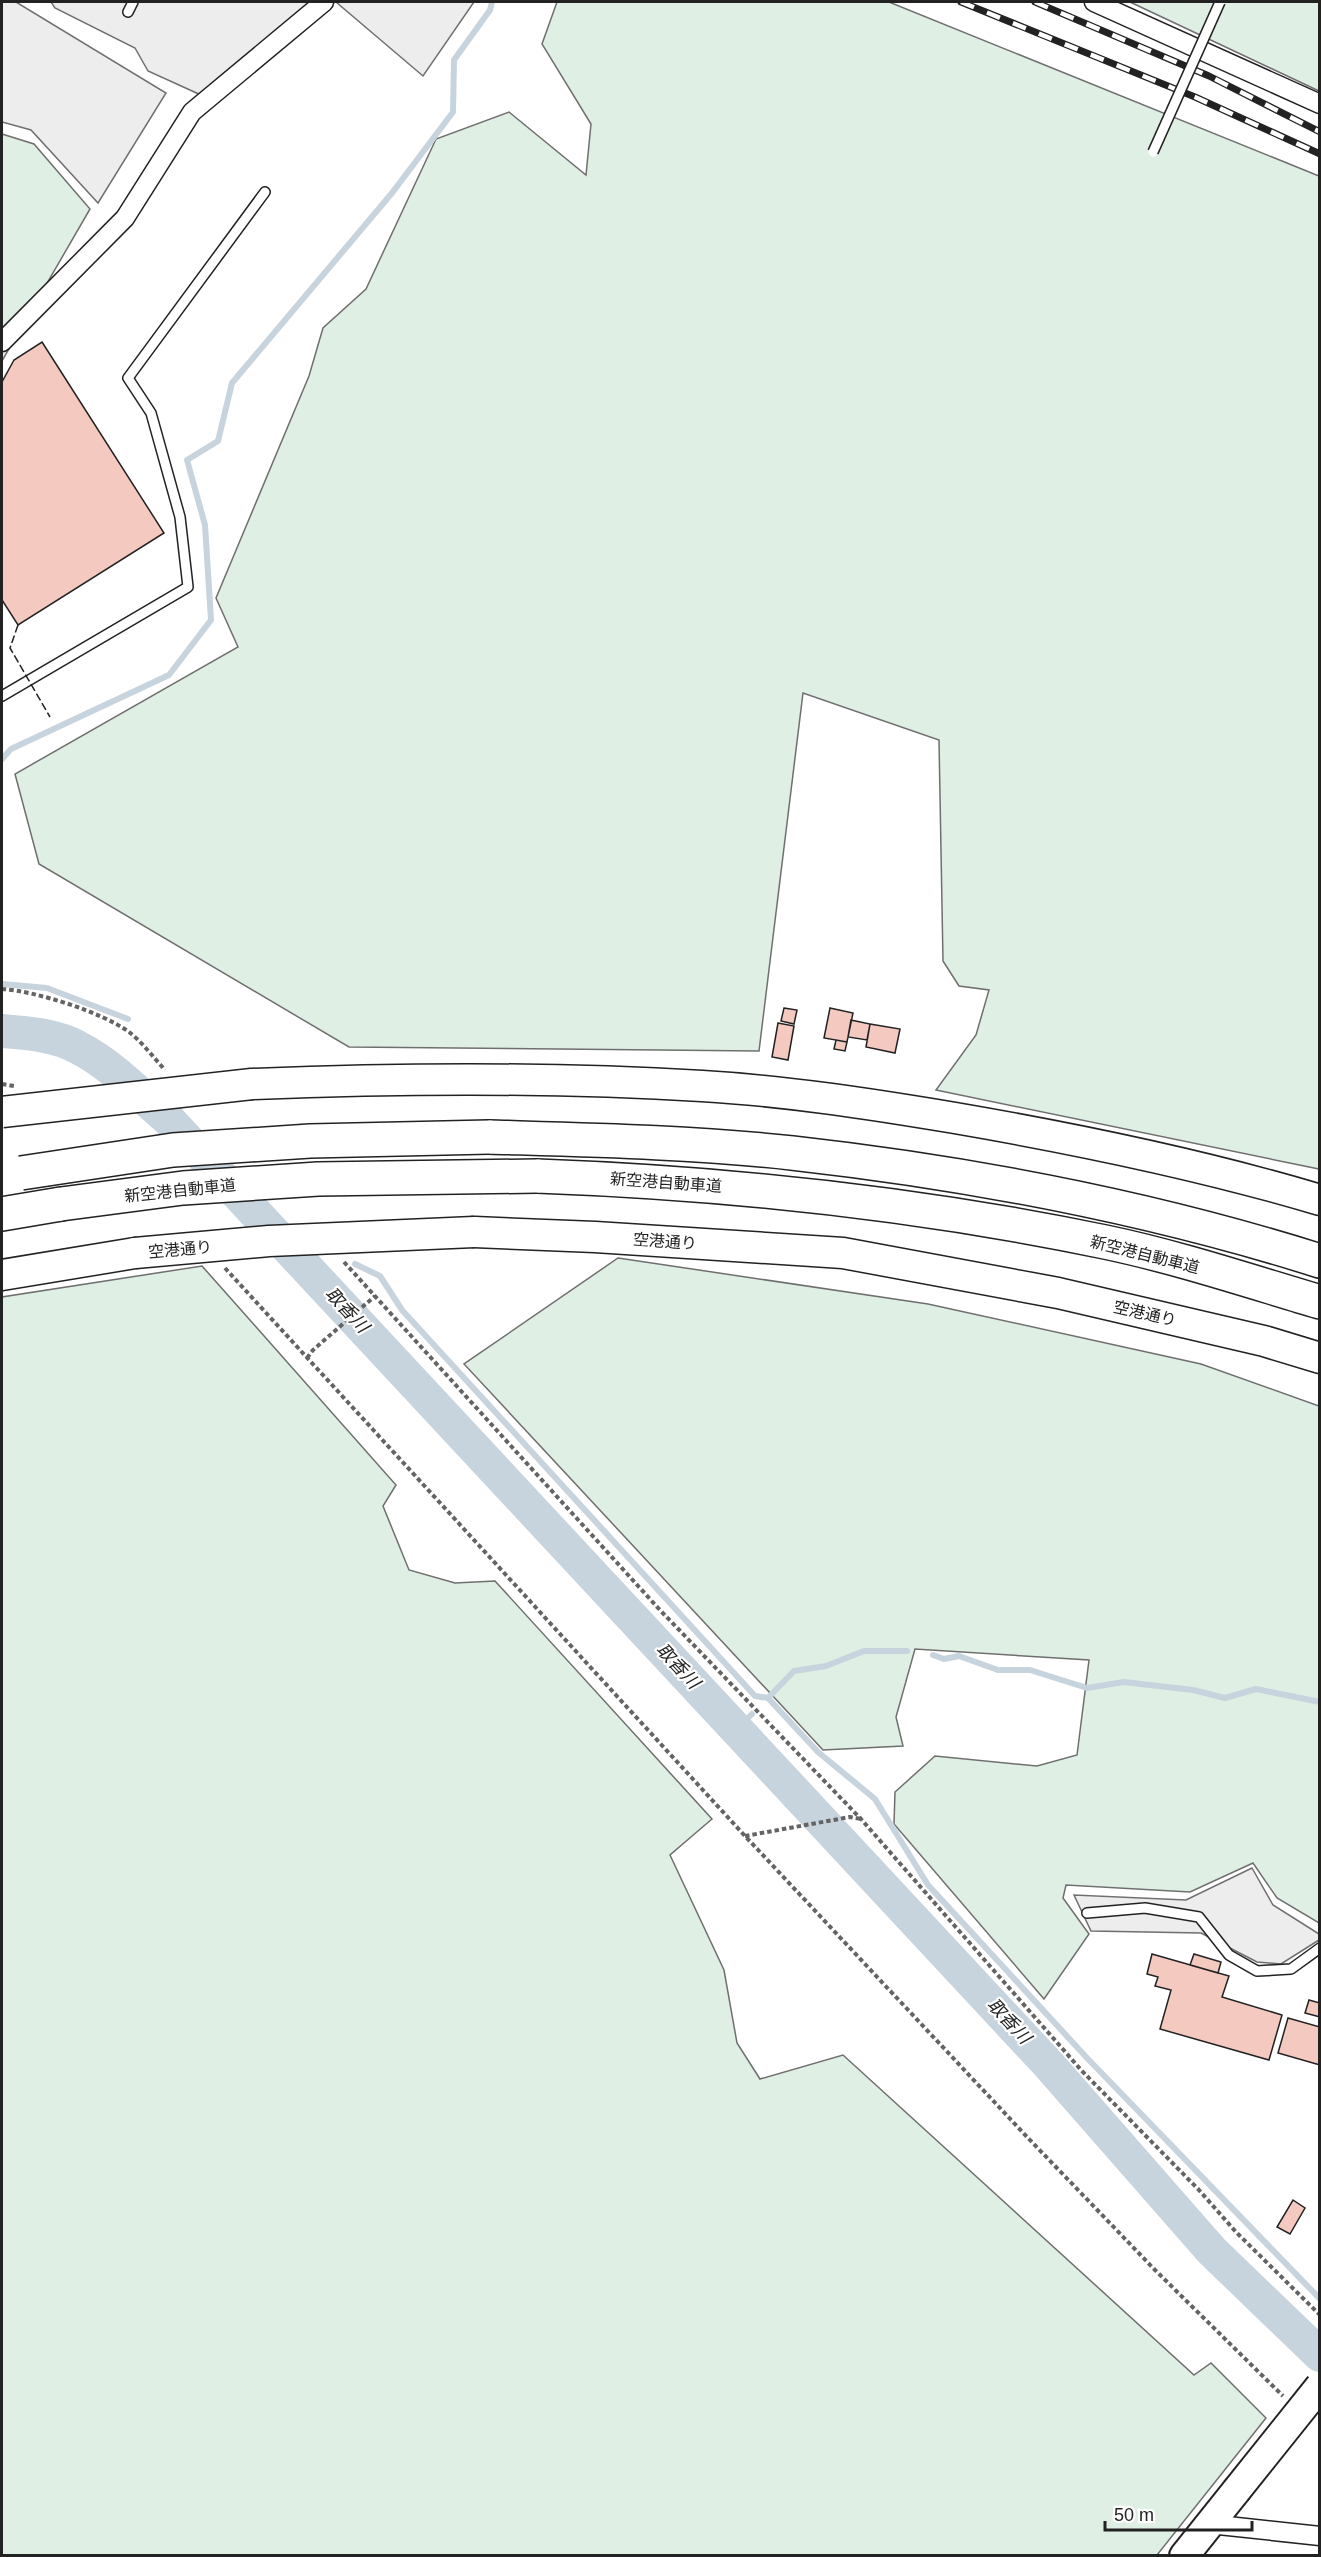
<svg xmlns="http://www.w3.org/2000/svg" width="1321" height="2557" font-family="Helvetica,'Noto Sans JP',sans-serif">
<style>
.green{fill:#e0efe3;stroke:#6f6f6f;stroke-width:1.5}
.parking{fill:#ededed;stroke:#6f6f6f;stroke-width:1.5}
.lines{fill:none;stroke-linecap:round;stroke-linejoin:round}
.stream{stroke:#c7d3dd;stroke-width:6}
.river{stroke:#c7d3dd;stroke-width:34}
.building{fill:#f3c9c0;stroke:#222;stroke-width:1.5}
.service-casing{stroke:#222;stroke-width:12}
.minor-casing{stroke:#222;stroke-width:21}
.primary-casing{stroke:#222;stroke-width:32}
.trunk-casing{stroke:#222;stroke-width:33}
.motorway-casing{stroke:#222;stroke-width:36}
.path{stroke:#646464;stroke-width:4;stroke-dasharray:4.5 3;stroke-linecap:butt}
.service{stroke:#fff;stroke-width:9}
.minor{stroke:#fff;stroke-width:18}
.primary{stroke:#fff;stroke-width:28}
.trunk{stroke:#fff;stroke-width:30}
.motorway{stroke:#fff;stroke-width:33}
.rail-casing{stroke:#222;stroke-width:7}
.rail{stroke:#fff;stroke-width:4.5;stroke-dasharray:14;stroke-linecap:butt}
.service-bridge-casing{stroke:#222;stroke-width:12;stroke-linecap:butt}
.primary-bridge-casing{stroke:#222;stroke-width:32;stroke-linecap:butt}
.trunk-bridge-casing{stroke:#222;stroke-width:33;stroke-linecap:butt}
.motorway-bridge-casing{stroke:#222;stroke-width:36;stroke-linecap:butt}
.service-bridge{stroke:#fff;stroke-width:9}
.primary-bridge{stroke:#fff;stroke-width:28}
.trunk-bridge{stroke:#fff;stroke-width:30}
.motorway-bridge{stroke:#fff;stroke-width:33}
.fence{stroke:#222;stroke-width:1.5;stroke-dasharray:8 3;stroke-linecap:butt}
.labels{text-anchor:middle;stroke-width:4.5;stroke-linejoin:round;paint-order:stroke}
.street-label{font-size:16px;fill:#222;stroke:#fff}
.water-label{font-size:18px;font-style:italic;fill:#222;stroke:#fff}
</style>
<rect width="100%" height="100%" fill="#fff"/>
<path class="green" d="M557,2H889L1319,176V1169L936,1090L976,1035L989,990L959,986L943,961L939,740L803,693L759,1051L349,1047L39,864L15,774L238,647L216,598L309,376L323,328L366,289L436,139L509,112L586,175L591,124L542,44Z
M1130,2H1319V91Z
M2,134L34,144L90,209L2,361Z
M618,1258L928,1304L1201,1364L1319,1406V1923L1277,1898L1253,1863L1190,1892L1066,1885L1063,1898L1089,1934L1044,1999L894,1824L895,1792L935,1756L1037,1766L1077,1755L1089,1660L915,1649L896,1717L903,1746L823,1750L464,1364Z
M202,1266L396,1485L383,1506L409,1570L455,1583L495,1581L712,1819L670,1855L724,1970L737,2043L760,2079L843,2055L1194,2375L1211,2363L1266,2418L1157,2555H2V1297Z"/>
<path class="parking" d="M2,2H16L166,93L98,203L31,130L2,122Z
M51,2H313L201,95L148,71L135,48L55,8Z
M336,2H474L423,76Z
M1252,1868L1273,1905L1319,1934V1940L1281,1964L1257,1962L1201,1933L1091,1931L1074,1895L1186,1900Z"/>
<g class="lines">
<path class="stream" d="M2,759L11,749L169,675L211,620L205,525L187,460L218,441L232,383L392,193L453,112L454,60L490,10L492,2
M2,984L47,988L128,1019
M355,1264L380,1276L402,1310L755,1696L768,1698L818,1752L875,1799L928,1885L1087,2058L1320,2299
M933,1655L944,1659L959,1656L998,1670H1030L1087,1688L1124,1682L1193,1690L1225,1698L1256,1689L1320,1702
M768,1698L794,1671L826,1666L864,1651H907
M737,1729L752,1714"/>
<path class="river" d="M2,1031C27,1033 56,1035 79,1048C112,1065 139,1094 167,1118L1049,2065L1212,2251L1320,2355"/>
</g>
<path class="building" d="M42,342L164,533L18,625L2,600V382L14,360Z
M784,1008L797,1010L794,1024L781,1021Z
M830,1008L853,1013L847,1042L824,1038Z
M851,1020L870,1024L867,1040L848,1037Z
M778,1023L794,1026L788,1060L772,1057Z
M870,1024L900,1029L895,1053L866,1047Z
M836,1040L847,1042L845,1051L834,1049Z
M1152,1954L1229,1976L1222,1997L1282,2015L1269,2060L1160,2029L1171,1990L1155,1986L1158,1977L1147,1974Z
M1194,1954L1221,1962L1218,1973L1190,1965Z
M1309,2000L1320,2003V2017L1305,2013Z
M1288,2018L1320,2027V2065L1278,2053Z
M1293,2200L1305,2208L1290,2234L1277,2227Z"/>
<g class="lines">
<g class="service-casing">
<path id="service" d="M128,12L133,2
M2,696L188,587L180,517L151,413L128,378L265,192
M1087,1913L1145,1908L1199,1917L1229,1955L1257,1971L1291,1969L1320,1948"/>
</g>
<g class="minor-casing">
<path id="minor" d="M1094,2L1320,104
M2,342L125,218L192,112L324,2
M1209,2524L1320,2536"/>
</g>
<g class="primary-casing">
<path id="primary" d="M1184,2556L1236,2491"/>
</g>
<g class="trunk-casing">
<path id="trunk" d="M252,1084C402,1078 552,1077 702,1086C787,1091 871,1104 955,1118C1077,1139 1200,1164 1320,1200
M474,1232L595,1237L843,1253L1058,1293L1264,1341L1320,1358
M2,1275L135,1253"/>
</g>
<g class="motorway-casing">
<path id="motorway" d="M489,1137C590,1140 691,1142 792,1153C970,1173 1149,1207 1320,1261
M537,1176C728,1183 917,1203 1105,1242C1177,1257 1249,1281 1320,1302
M2,1214L61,1204"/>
</g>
<path class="path" d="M2,989C35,991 102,1012 129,1032C142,1042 154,1058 165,1070
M2,1084L14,1086
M344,1262L659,1609L861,1819L1082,2071L1199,2190L1236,2232L1320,2315
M225,1268L745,1836L1029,2139L1155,2270L1283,2396
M307,1358L313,1350L375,1296
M745,1836L850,1817L861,1819"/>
<use href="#service" class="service"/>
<use href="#minor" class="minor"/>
<use href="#primary" class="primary"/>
<use href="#trunk" class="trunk"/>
<use href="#motorway" class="motorway"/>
<g class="rail-casing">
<path id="rail" d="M961,2L1195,97L1320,154
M1035,2L1209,76L1320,132"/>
</g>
<use href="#rail" class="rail"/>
<g class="service-bridge-casing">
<path id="service-bridge" d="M1153,152L1220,2"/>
</g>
<g class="primary-bridge-casing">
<path id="primary-bridge" d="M1236,2491L1320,2386"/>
</g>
<g class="trunk-bridge-casing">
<path id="trunk-bridge" d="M2,1112L252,1084
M135,1253L269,1241L474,1232"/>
</g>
<g class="motorway-bridge-casing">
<path id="motorway-bridge" d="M21,1173L173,1150L310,1141L489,1137
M61,1204L183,1188L318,1179L537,1176"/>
</g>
<use href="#service-bridge" class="service-bridge"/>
<use href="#primary-bridge" class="primary-bridge"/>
<use href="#trunk-bridge" class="trunk-bridge"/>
<use href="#motorway-bridge" class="motorway-bridge"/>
<path class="fence" d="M18,625L10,648L50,717"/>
</g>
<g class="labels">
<g class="street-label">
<text transform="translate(666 1182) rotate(4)" y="6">新空港自動車道</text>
<text transform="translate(180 1190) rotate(-6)" y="6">新空港自動車道</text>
<text transform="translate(665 1241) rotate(4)" y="6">空港通り</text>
<text transform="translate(180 1249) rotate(-5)" y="6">空港通り</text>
<text transform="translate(1145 1254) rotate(14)" y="6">新空港自動車道</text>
<text transform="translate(1145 1313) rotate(13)" y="6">空港通り</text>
</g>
<g class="water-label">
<text transform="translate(347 1310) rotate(47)" y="6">取香川</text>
<text transform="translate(678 1666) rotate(47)" y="6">取香川</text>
<text transform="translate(1009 2021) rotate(47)" y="6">取香川</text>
</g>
</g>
<rect width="1321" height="2557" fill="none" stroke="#222222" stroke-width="6"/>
<path d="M1105 2521v9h147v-9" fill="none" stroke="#222222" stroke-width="3"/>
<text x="1114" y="2521" font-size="18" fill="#222222" stroke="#ffffff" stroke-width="4.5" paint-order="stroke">50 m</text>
</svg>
